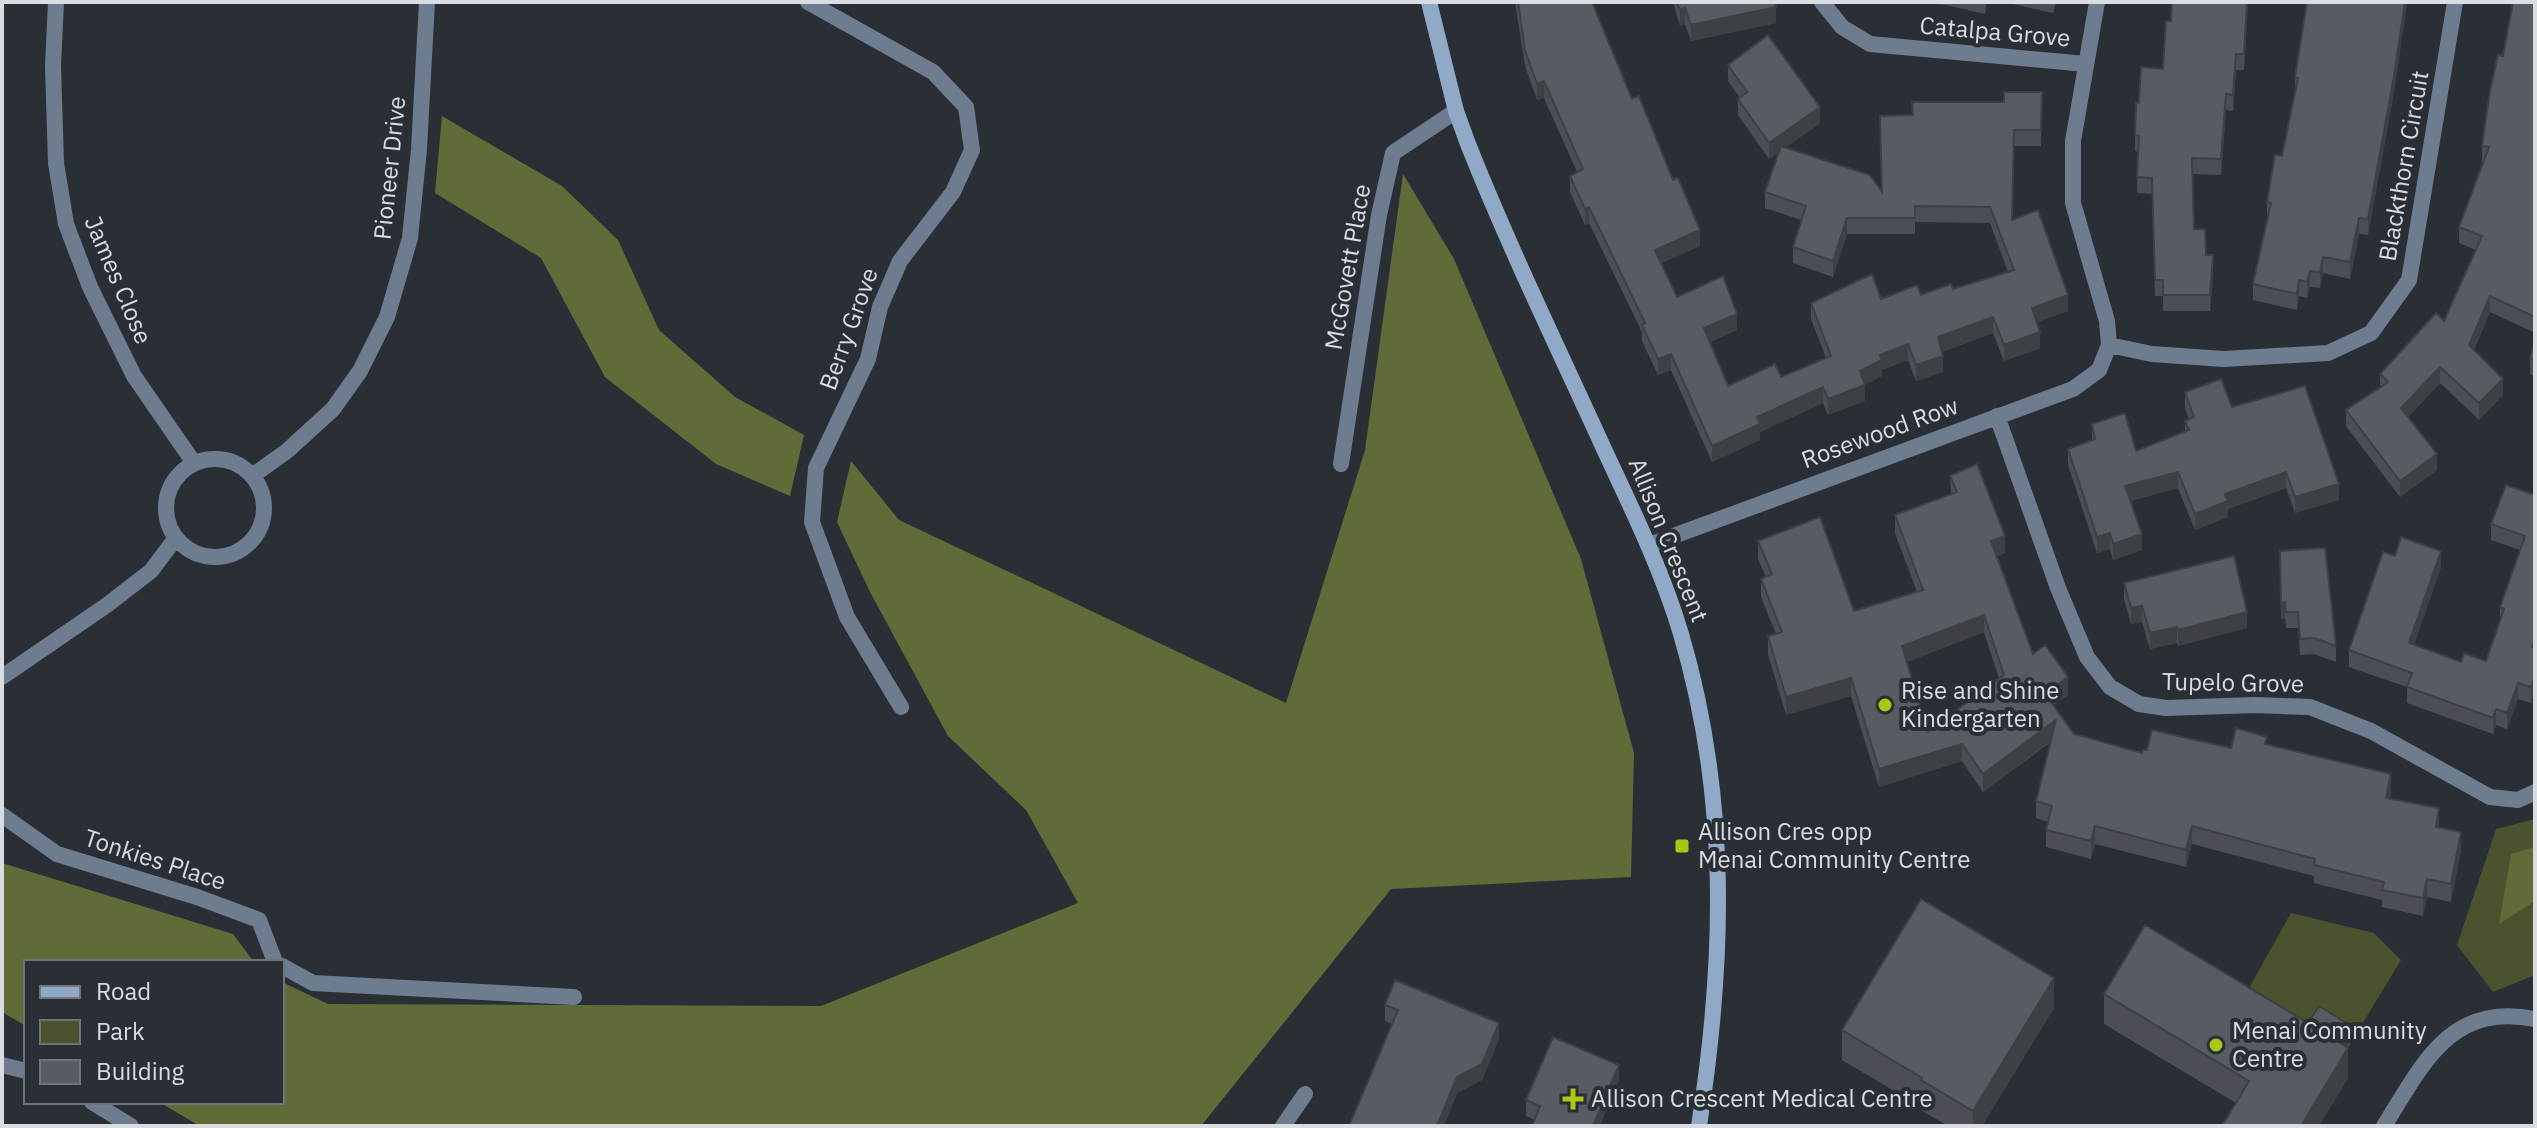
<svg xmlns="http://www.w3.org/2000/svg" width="2537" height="1128" font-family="'IBM Plex Sans',sans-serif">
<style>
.green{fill:#4a532e}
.forest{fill:#606c38}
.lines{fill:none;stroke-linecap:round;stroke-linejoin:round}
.street{stroke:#6d7d8f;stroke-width:16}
.secondary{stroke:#8fa9c6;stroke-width:16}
.wall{fill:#4b4f55;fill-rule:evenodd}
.shaded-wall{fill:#3d4045}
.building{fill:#575c63;stroke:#3d4045;stroke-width:2;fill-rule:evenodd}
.poi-dot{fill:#abc615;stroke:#2a2f35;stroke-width:3}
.labels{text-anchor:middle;stroke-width:8;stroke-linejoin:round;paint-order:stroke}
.street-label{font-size:24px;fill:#d9dde1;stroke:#2a2f35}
.poi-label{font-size:24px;fill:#d9dde1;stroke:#2a2f35;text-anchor:start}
</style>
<rect width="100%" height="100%" fill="#2a2f35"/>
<path class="green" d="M2535,819V975L2493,992L2457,945L2496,829Z
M2291,913L2374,933L2401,960L2347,1049L2239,1006Z"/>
<path class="forest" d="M442,116L562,186L618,240L659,330L735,397L804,435L790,496L716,464L605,377L541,258L435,193Z
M1403,174L1454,259L1581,559L1634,753L1631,877L1391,889L1201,1126H200L159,1102H282V982L328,1004L821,1006L1078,903L1026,810L948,736L870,592L837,522L851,461L899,520L1286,703L1365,450Z
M2535,847V901L2499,924L2511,854Z
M2,863L233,934L254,962H26V1026L2,1012Z"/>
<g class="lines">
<path class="street" d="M56,2L53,66L56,163L66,224L90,287L134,376L194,463
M808,2L933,72L966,107L972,150L953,192L900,261L880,307L868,359L816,468L812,522L847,617L901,707
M1822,2L1842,27L1870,44L2086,64
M2097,2L2073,141V203L2107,321L2109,345L2152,354L2224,359L2328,353L2371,333L2409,280L2455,2
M1997,416L2058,588L2087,657L2110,687L2139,704L2166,708L2255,705L2310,707L2371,731L2490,797L2518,800L2535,792
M166 508a49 49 0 1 1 98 0a49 49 0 1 1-98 0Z
M1341,464L1379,215L1393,153L1456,111
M252,476L287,451L333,409L360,371L387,317L410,238L419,149L427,2
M1649,545L2073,389L2099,370L2109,345
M2,677L107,605L151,571L175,539
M2,815L57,854L197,897L259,920L275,962
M282,966L313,983L574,997
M2,1065L26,1071
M92,1102L131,1126
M1283,1126L1305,1094
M2384,1126C2423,1064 2450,1002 2535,1019"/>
<path class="secondary" d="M1429,2L1456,111L1468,144C1509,247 1558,348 1604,449C1632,509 1662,570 1681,634C1729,797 1725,959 1699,1126"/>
</g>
<path class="wall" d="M1515,2H1592L1632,99L1700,246L1661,263L1677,297L1737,330L1710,342L1728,386L1781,377L1826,358L1811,319V303L1881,299L1921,295L1953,289L2008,272L1990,223L1915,222V234H1847L1833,277L1793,263V247L1801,220L1765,208V192L1779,152L1769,159L1738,115V99L1740,98L1728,81V65L1820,123L1785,148L1882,192L1912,115L2004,102L2042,92L2041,146H2014L2012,220L2068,311L2037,322L2040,348L2004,361L1993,333L1942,352L1943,372L1916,381L1908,360L1882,370V376L1864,385L1865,401L1828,415L1823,403L1760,432V440L1712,462L1671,370L1658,375L1642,341V332L1589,223L1585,225L1570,192V176L1577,172L1544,98L1537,100L1525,66Z
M1673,2H1775L1776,23L1691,41L1685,24L1680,26Z
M1911,2H1987L1985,14L1946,5Z
M2004,2H2056L2053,13Z
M2172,2H2248L2244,70H2236L2233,111L2226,110L2221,175L2193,174L2194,229L2213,271L2210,311H2163V296H2155L2152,194L2137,193L2138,152L2135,151V135L2139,103L2163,69L2171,21Z
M2307,2H2407L2394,92L2368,235L2359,234L2350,279L2323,273L2320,288L2310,287L2307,298L2299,296L2297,310L2253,300V284L2267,218V202L2282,156L2295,93V77Z
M2535,2V333L2490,312L2474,350L2503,395L2479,420L2440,383L2408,417L2437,470L2400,497L2346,426V410L2380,387V374L2444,321L2476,250L2459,243V227L2483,163L2482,162V146L2503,56Z
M2535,343V376L2530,374V358Z
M2185,392L2232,407L2339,500L2295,513L2286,488L2228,509V517L2195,530L2178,488L2130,501L2142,550L2113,560L2110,549L2097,553L2068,465V449L2092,440V424L2136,451L2185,432V421L2189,419L2185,408Z
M1950,476L2005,553L1997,556L2033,654L2068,695L2053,705L2074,734L2142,753L2147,750L2231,748L2267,744L2391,792L2390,798L2439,825V827L2461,850L2451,902L2427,897L2423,916L2382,907V900L2314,883V876L2192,844L2186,867L2095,844L2091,859L2046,847V830L2048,822L2036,818V801L2051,742L1983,792L1962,761L1879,787L1851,696L1786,715L1768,654V636L1776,634L1761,597V579L1766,577L1758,559V541L1854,611L1917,592L1895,533V515L1951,495ZM1984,632L1999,679L1928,731L1907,662Z
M2535,495V692L2531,703L2518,699L2507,729L2496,725L2493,734L2407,703V687L2349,667V650L2395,556L2441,567L2414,645L2461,662L2486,661L2500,620V607L2520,550L2491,540V524Z
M2280,551L2336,646V662L2314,654L2300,655L2298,628H2286L2285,618L2281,619Z
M2124,583L2247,628L2178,646L2177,643L2150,649L2142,622L2131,624L2124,599Z
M2104,994L2348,1048V1078L2319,1126H2222L2236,1103L2104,1024Z
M1385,1005L1499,1039L1482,1080L1457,1093L1444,1126H1349L1392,1024L1385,1021Z
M2054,1008L1982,1126H1948L1921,1110V1107L1842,1060V1030Z
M1619,1081L1535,1120L1526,1116V1100Z"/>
<path class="shaded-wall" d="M2247,2H2248L2244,70V54Z
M2405,2H2407L2394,92L2368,235V219Z
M1776,7V23L1691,41V25Z
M1685,8V24L1680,26V10Z
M2236,54V70L2233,111V95Z
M1544,81V98L1537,100V84Z
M2226,94V110L2221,175V159Z
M1820,107V123L1769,159V143Z
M1589,207V223L1585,225V209Z
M1847,218V234L1833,277V261Z
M2359,218V234L2350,279V262Z
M1700,230V246L1655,266V250Z
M2213,255V271L2210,311V295Z
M2323,257V273L2320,288V272Z
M2310,271V287L2307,298V282Z
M2299,280V296L2297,310V294Z
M2068,295V311L2032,324V308Z
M2490,296V312L2469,361V345Z
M1737,314V330L1704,344V328Z
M1993,317V333L1938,353V337Z
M2040,332V348L2004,361V345Z
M1908,344V360L1882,370V376L1860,387V371L1880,355Z
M1671,354V370L1658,375V359Z
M1943,356V372L1916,381V365Z
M2440,367V383L2401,424V408Z
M2503,379V395L2479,420V403Z
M1865,385V401L1828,415V399Z
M1823,387V403L1760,432V440L1712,462V446L1757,417Z
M2437,454V470L2400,497V481Z
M2178,472V488L2125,502V486Z
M2286,472V488L2228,509V517L2195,530V514L2225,494Z
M2339,484V500L2295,513V497Z
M2110,533V549L2097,553V537Z
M2142,534V550L2113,560V544Z
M2005,536V553L1991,558V541Z
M2441,551V567L2409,660V643Z
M2285,602V618L2281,619V603Z
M2142,606V622L2131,624V608Z
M2247,612V628L2178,646V630Z
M1984,615V632L1902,664V646Z
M2177,627V643L2150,649V633Z
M2535,676V692L2531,703V687Z
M2068,677V695L2045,711V694Z
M1851,678V696L1786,715V697Z
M2518,683V699L2507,729V713Z
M2496,709V725L2493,734V718Z
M2056,720V737L1983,792V774Z
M1962,744V761L1879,787V769Z
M2391,774V792L2386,815V798Z
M2439,808V825L2436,844V827Z
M2095,826V844L2091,859V841Z
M2192,826V844L2186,867V850Z
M2461,832V850L2451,902V884Z
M2427,879V897L2423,916V898Z
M2054,978V1008L1982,1126H1973V1111Z
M1499,1023V1039L1482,1080L1457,1093L1444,1126H1437L1457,1077Z
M2348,1024V1078L2319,1126H2301L2337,1041Z
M1619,1065V1081L1600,1126H1593Z"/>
<path class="building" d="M1518,2H1592L1632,99L1639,96L1673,180L1678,178L1700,230L1655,250L1677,297L1723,276L1737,314L1704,328L1728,386L1775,364L1781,377L1831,356L1811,303L1872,274L1881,299L1917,285L1921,295L1951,284L1953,289L2014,270L1990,207L1915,206V218H1847L1833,261L1793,247L1806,206L1765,192L1781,146L1870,175L1882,192L1880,116L1913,115L1912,102H2004V92H2042L2041,130H2014L2012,220L2038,210L2068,295L2032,308L2040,332L2004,345L1993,317L1938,337L1943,356L1916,365L1908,344L1880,355L1882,360L1860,371L1865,385L1828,399L1823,387L1757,417L1760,424L1712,446L1671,354L1658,359L1642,325L1645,323L1589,207L1585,209L1570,176L1583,169L1544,81L1537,84L1525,50Z
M1677,2H1775L1776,7L1691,25L1685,8L1680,10Z
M2172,2H2247L2244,54H2236L2233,95L2226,94L2221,159L2192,158L2194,229H2205L2206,255H2213L2210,295H2163V280H2155L2152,178L2137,177L2139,136L2135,135L2136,103H2139L2141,67L2163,69L2166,21H2171Z
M2307,2H2405L2394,76L2368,219L2359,218L2350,262L2323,257L2320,272L2310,271L2307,282L2299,280L2297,294L2253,284L2271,203L2267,202L2275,155L2282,156L2298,78L2295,77Z
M2513,2H2535V317L2490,296L2469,345L2503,379L2479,403L2440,367L2401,408L2437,454L2400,481L2346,410L2388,382L2380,374L2436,313L2444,321L2482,236L2459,227L2489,147L2482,146L2490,91L2498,55L2503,56Z
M1768,35L1820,107L1769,143L1738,99L1747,92L1728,65Z
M2535,343V359L2530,358Z
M2221,379L2232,407L2305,386L2339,484L2295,497L2286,472L2225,494L2228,501L2195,514L2178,472L2125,486L2142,534L2113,544L2110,533L2097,537L2068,449L2095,439L2092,424L2125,413L2136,451L2189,430L2185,421L2194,417L2185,392Z
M1977,464L2005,536L1991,541L2033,654L2045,645L2068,677L2045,694L2074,734L2142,753L2143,750H2147L2152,730L2231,748L2236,728L2267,737L2265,744L2391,774L2386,798L2439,808L2436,827L2461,832L2451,884L2427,879L2423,898L2382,890L2384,882L2314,865L2315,859L2192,826L2186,850L2095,826L2091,841L2046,830L2052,806L2036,801L2056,720L1983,774L1962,744L1879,769L1851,678L1786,697L1768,636L1782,632L1761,579L1772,574L1758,541L1820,517L1854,611L1923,590L1895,515L1957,492L1950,476ZM1984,615L2004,675L1928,731L1902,646Z
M2506,485L2535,495V639L2532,647L2535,648V676L2531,687L2518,683L2507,713L2496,709L2493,718L2407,687L2412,673L2349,650L2383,552L2395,556L2401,537L2441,551L2409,643L2461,662L2464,653L2486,661L2504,609L2500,607L2525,536L2491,524Z
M2325,548L2336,646L2314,638L2300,639L2298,612H2286L2285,602L2281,603L2280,551Z
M2234,556L2247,612L2178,630L2177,627L2150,633L2142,606L2131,608L2124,583Z
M1921,899L2054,978L1973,1111L1921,1080L1922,1078L1842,1030Z
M2145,925L2308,1023L2319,1006L2348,1024L2337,1041L2348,1048L2301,1126H2222L2249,1081L2104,994Z
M1395,980L1499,1023L1482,1064L1457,1077L1437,1126H1349L1398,1010L1385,1005Z
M1553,1037L1619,1065L1593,1126H1532L1540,1106L1526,1100Z"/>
<g class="poi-dot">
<circle cx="1885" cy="705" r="8"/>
<rect x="1674" y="838" width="16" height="16" rx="4"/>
<circle cx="2216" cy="1045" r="8"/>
<path d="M1569 1087h8v8h8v8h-8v8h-8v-8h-8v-8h8z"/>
</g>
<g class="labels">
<g class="street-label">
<text transform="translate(1995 32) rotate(5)" y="8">Catalpa Grove</text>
<text transform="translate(2404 166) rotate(-80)" y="8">Blackthorn Circuit</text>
<text transform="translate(390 168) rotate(-84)" y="8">Pioneer Drive</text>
<text transform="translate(1348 267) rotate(-80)" y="8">McGovett Place</text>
<text transform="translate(118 280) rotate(67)" y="8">James Close</text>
<text transform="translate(849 329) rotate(-70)" y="8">Berry Grove</text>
<text transform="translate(1880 433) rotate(-20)" y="8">Rosewood Row</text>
<text transform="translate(1668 540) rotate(68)" y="8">Allison Crescent</text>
<text transform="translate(2233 683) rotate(1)" y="8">Tupelo Grove</text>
<text transform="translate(155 860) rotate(18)" y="8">Tonkies Place</text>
</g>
<g class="poi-label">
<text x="1901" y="699">Rise and Shine<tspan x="1901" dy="28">Kindergarten</tspan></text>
<text x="1698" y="840">Allison Cres opp<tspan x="1698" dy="28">Menai Community Centre</tspan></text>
<text x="2232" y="1039">Menai Community<tspan x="2232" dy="28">Centre</tspan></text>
<text x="1591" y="1107">Allison Crescent Medical Centre</text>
</g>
</g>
<rect width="2537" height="1128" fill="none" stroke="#d9dde1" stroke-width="8"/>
<rect x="24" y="960" width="260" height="144" fill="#2a2f35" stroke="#70757a" stroke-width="2"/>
<rect x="40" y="986" width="40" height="12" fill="#8fa9c6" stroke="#70757a" stroke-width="2"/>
<text x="96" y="1000" font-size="24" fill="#d9dde1">Road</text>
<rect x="40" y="1020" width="40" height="24" fill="#4a532e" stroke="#70757a" stroke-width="2"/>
<text x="96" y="1040" font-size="24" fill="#d9dde1">Park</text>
<rect x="40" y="1060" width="40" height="24" fill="#575c63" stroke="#70757a" stroke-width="2"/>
<text x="96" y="1080" font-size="24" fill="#d9dde1">Building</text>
</svg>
